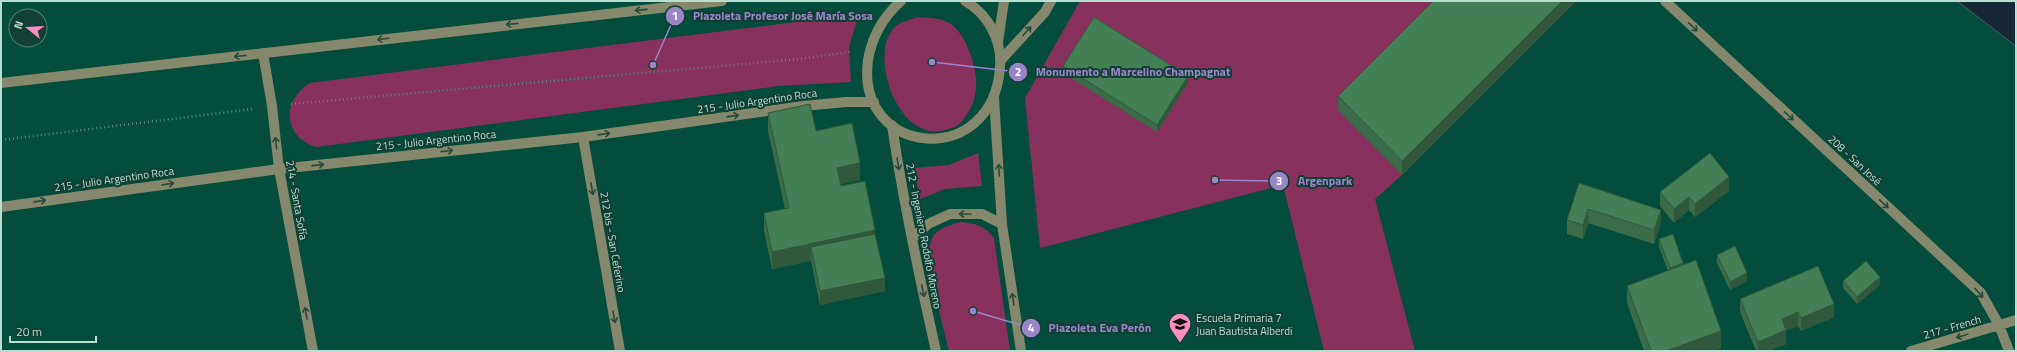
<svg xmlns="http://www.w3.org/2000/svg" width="2017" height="352" font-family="'Titillium Web',sans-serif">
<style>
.green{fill:#88315c}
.water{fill:#152833;stroke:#465f62}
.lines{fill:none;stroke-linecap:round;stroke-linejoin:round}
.path{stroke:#538d7e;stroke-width:2.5;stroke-dasharray:1 3;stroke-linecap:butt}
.minor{stroke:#85886d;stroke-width:10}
.wall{fill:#3a6c49}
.shaded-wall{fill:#2f583c}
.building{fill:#437e55;stroke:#2f583c}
.oneway{stroke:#244b3d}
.labels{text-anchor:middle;stroke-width:4;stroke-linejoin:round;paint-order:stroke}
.street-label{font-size:11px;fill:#b8ded1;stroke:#134034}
.poi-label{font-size:11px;fill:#b8ded1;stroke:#134034;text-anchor:start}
.leader{fill:none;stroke:#9a85c8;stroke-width:1.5}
.callout-dot{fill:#9a85c8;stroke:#134034;stroke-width:1.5}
.mark-label{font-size:12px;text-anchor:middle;font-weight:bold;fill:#fff}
.callout-label{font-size:12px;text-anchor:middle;font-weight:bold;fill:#9a85c8;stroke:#134034;stroke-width:4;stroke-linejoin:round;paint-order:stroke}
</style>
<rect width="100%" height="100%" fill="#044d3d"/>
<path class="green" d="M1080,1H1576L1402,175L1375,199L1415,351H1324L1283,185L1040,248L1025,98Z
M859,14L849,47L851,82L779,86L316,147C283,136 281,101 310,83Z
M916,17C927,18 939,17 949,23C964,31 975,62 976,79C977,95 973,107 963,120C957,127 953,128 945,130C895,144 865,44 899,24C904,21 911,20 916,17Z
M978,153L982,186L945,189L920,199L914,168L949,165Z
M961,222C975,223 986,227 994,238L1010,351H949C944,328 923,257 932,238C938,227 951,225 961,222Z"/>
<path class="water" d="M1957,1H2016V46Z"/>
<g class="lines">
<path class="path" d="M291,104L800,59L850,52
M1,140L253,109"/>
<path class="minor" d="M901,1C883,17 872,36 868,60C855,157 993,170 1000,67C1002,40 988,14 965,1
M1665,1L1981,293L1999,325L2009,351
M998,42L1004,1
M263,53L272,106L279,169L313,351
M1001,60L1045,12L1051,1
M1,83L722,1
M994,98L1002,224L1021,351
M892,125C903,201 919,276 936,351
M583,137L620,351
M1,207L279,169L583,137L803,106L846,102H874
M913,238L928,224L950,214H982L1002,224
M1911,351L2016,320"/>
</g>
<path class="wall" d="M1433,1H1576L1402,175L1338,110V96Z
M1063,66L1188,83L1157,132L1063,73Z
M768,113L816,131L860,180L840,184L841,186L875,234L885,291L820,305L811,261L772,269L764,231V213L785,209L768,131Z
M1579,183L1661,223L1654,244L1588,223L1583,239L1567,234V220Z
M1729,191L1695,217L1689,210L1674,223L1660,206V192Z
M1659,239L1683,265L1721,348L1714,351H1644L1627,303V286L1668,271L1659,247Z
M1717,255L1747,281L1730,290L1717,263Z
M1843,281L1880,285L1857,304L1843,288Z
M1740,299L1834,317L1801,331L1798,326L1786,331V344L1768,351H1756L1740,312Z"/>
<path class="shaded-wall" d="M1562,1H1576L1402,175V161Z
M1188,76V83L1157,132V125Z
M860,163V180L837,185V168Z
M1729,177V191L1695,217V204Z
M1689,197V210L1674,223V209Z
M1588,209V223L1583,239V225Z
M1661,210V223L1654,244V230Z
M875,230V247H811V261L772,269V252Z
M1683,263V271L1670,276V268Z
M1747,273V281L1730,290V282Z
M1880,277V285L1857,304V297Z
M885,278V291L820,305V291Z
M1834,304V317L1801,331V318Z
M1798,312V326L1786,331V344L1768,351H1758V342L1782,319Z
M1721,331V348L1714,351H1666Z"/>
<path class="building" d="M1433,1H1562L1402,161L1338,96Z
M1094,17L1188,76L1157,125L1063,66Z
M810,104L816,131L852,123L860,163L837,168L841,186L865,181L875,230L772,252L764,213L789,208L768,113Z
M1710,153L1729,177L1695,204L1689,197L1674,209L1660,192Z
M1579,183L1661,210L1654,230L1588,209L1583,225L1567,220Z
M875,234L885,278L820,291L811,247Z
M1673,234L1683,263L1670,268L1659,239Z
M1735,246L1747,273L1730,282L1717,255Z
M1696,260L1721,331L1666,351H1651L1627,286Z
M1866,261L1880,277L1857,297L1843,281Z
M1818,266L1834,304L1801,318L1798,312L1782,319L1786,330L1758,342L1740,299Z"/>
<defs><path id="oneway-shaft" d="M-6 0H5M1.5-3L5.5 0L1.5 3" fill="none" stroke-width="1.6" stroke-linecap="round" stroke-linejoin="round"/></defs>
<g class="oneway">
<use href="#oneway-shaft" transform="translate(641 10) rotate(174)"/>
<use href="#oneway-shaft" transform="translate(512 24) rotate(174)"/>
<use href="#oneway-shaft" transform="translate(1693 27) rotate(43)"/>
<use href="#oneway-shaft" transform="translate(1027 31) rotate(-48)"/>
<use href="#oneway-shaft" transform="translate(383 39) rotate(173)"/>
<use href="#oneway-shaft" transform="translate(240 56) rotate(174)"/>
<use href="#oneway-shaft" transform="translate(733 116) rotate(-8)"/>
<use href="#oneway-shaft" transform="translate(1789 116) rotate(43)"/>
<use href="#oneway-shaft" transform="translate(604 134) rotate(-8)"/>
<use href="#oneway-shaft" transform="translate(276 143) rotate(-96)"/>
<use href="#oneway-shaft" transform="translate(447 151) rotate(-6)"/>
<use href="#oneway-shaft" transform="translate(898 164) rotate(81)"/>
<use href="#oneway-shaft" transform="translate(318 165) rotate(-6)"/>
<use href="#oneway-shaft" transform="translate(999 170) rotate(-93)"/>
<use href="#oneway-shaft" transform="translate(168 184) rotate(-8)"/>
<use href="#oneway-shaft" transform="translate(592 189) rotate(80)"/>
<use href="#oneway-shaft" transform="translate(40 201) rotate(-8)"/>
<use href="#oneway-shaft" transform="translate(1884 204) rotate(43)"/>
<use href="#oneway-shaft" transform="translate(965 214) rotate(180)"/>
<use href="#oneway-shaft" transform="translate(923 291) rotate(78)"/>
<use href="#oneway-shaft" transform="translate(1979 293) rotate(49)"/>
<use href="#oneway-shaft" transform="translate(1013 299) rotate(-99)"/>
<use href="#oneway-shaft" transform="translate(306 313) rotate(-100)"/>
<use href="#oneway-shaft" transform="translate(614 317) rotate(80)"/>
<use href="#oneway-shaft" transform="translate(1962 336) rotate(164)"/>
</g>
<defs>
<g id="school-pin" transform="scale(1.15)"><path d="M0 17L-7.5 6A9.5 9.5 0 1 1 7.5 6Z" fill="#fd8ec0" stroke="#134034"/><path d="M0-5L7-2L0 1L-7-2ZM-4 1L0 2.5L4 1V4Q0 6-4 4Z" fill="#111"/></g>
</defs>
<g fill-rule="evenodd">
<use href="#school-pin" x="1180" y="324"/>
</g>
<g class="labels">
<g class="street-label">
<text transform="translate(757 101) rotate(-8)" y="4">215 - Julio Argentino Roca</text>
<text transform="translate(436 140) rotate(-6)" y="4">215 - Julio Argentino Roca</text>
<text transform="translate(1855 160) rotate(43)" y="4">208 - San José</text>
<text transform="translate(114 179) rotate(-8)" y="4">215 - Julio Argentino Roca</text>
<text transform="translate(297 200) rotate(80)" y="4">214 - Santa Sofía</text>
<text transform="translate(924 236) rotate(79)" y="4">212 - Ingeniero Rodolfo Moreno</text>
<text transform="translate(613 242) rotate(80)" y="4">212 bis - San Ceferino</text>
<text transform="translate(1952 327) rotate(-16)" y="4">217 - French</text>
</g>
<g class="poi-label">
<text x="1196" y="322">Escuela Primaria 7<tspan x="1196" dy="13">Juan Bautista Alberdi</tspan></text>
</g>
</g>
<path class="leader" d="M653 65L675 16M932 62L1018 72M1215 180L1279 181M973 311L1031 328"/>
<g class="callout-dot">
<circle cx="653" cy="65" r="4"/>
<circle cx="932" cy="62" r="4"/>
<circle cx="1215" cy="180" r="4"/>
<circle cx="973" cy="311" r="4"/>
<circle cx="675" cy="16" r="10"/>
<circle cx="1018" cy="72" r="10"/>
<circle cx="1279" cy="181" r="10"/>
<circle cx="1031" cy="328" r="10"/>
</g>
<g class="mark-label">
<text x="675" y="20">1</text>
<text x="1018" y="76">2</text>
<text x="1279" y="185">3</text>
<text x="1031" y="332">4</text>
</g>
<g class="callout-label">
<text x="783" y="20">Plazoleta Profesor José María Sosa</text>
<text x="1133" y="76">Monumento a Marcelino Champagnat</text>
<text x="1325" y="185">Argenpark</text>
<text x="1100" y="332">Plazoleta Eva Perón</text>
</g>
<rect width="2017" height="352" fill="none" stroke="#b8ded1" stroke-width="4"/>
<g transform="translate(28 28) rotate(288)"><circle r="19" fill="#134034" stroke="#557f73"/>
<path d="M0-3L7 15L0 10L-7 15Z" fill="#fd8ec0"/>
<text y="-6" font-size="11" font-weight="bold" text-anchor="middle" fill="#b8ded1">N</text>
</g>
<path d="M10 336v6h86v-6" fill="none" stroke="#b8ded1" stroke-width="2"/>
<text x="16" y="336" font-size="12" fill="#b8ded1" stroke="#134034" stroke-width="3" paint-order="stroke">20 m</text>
</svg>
